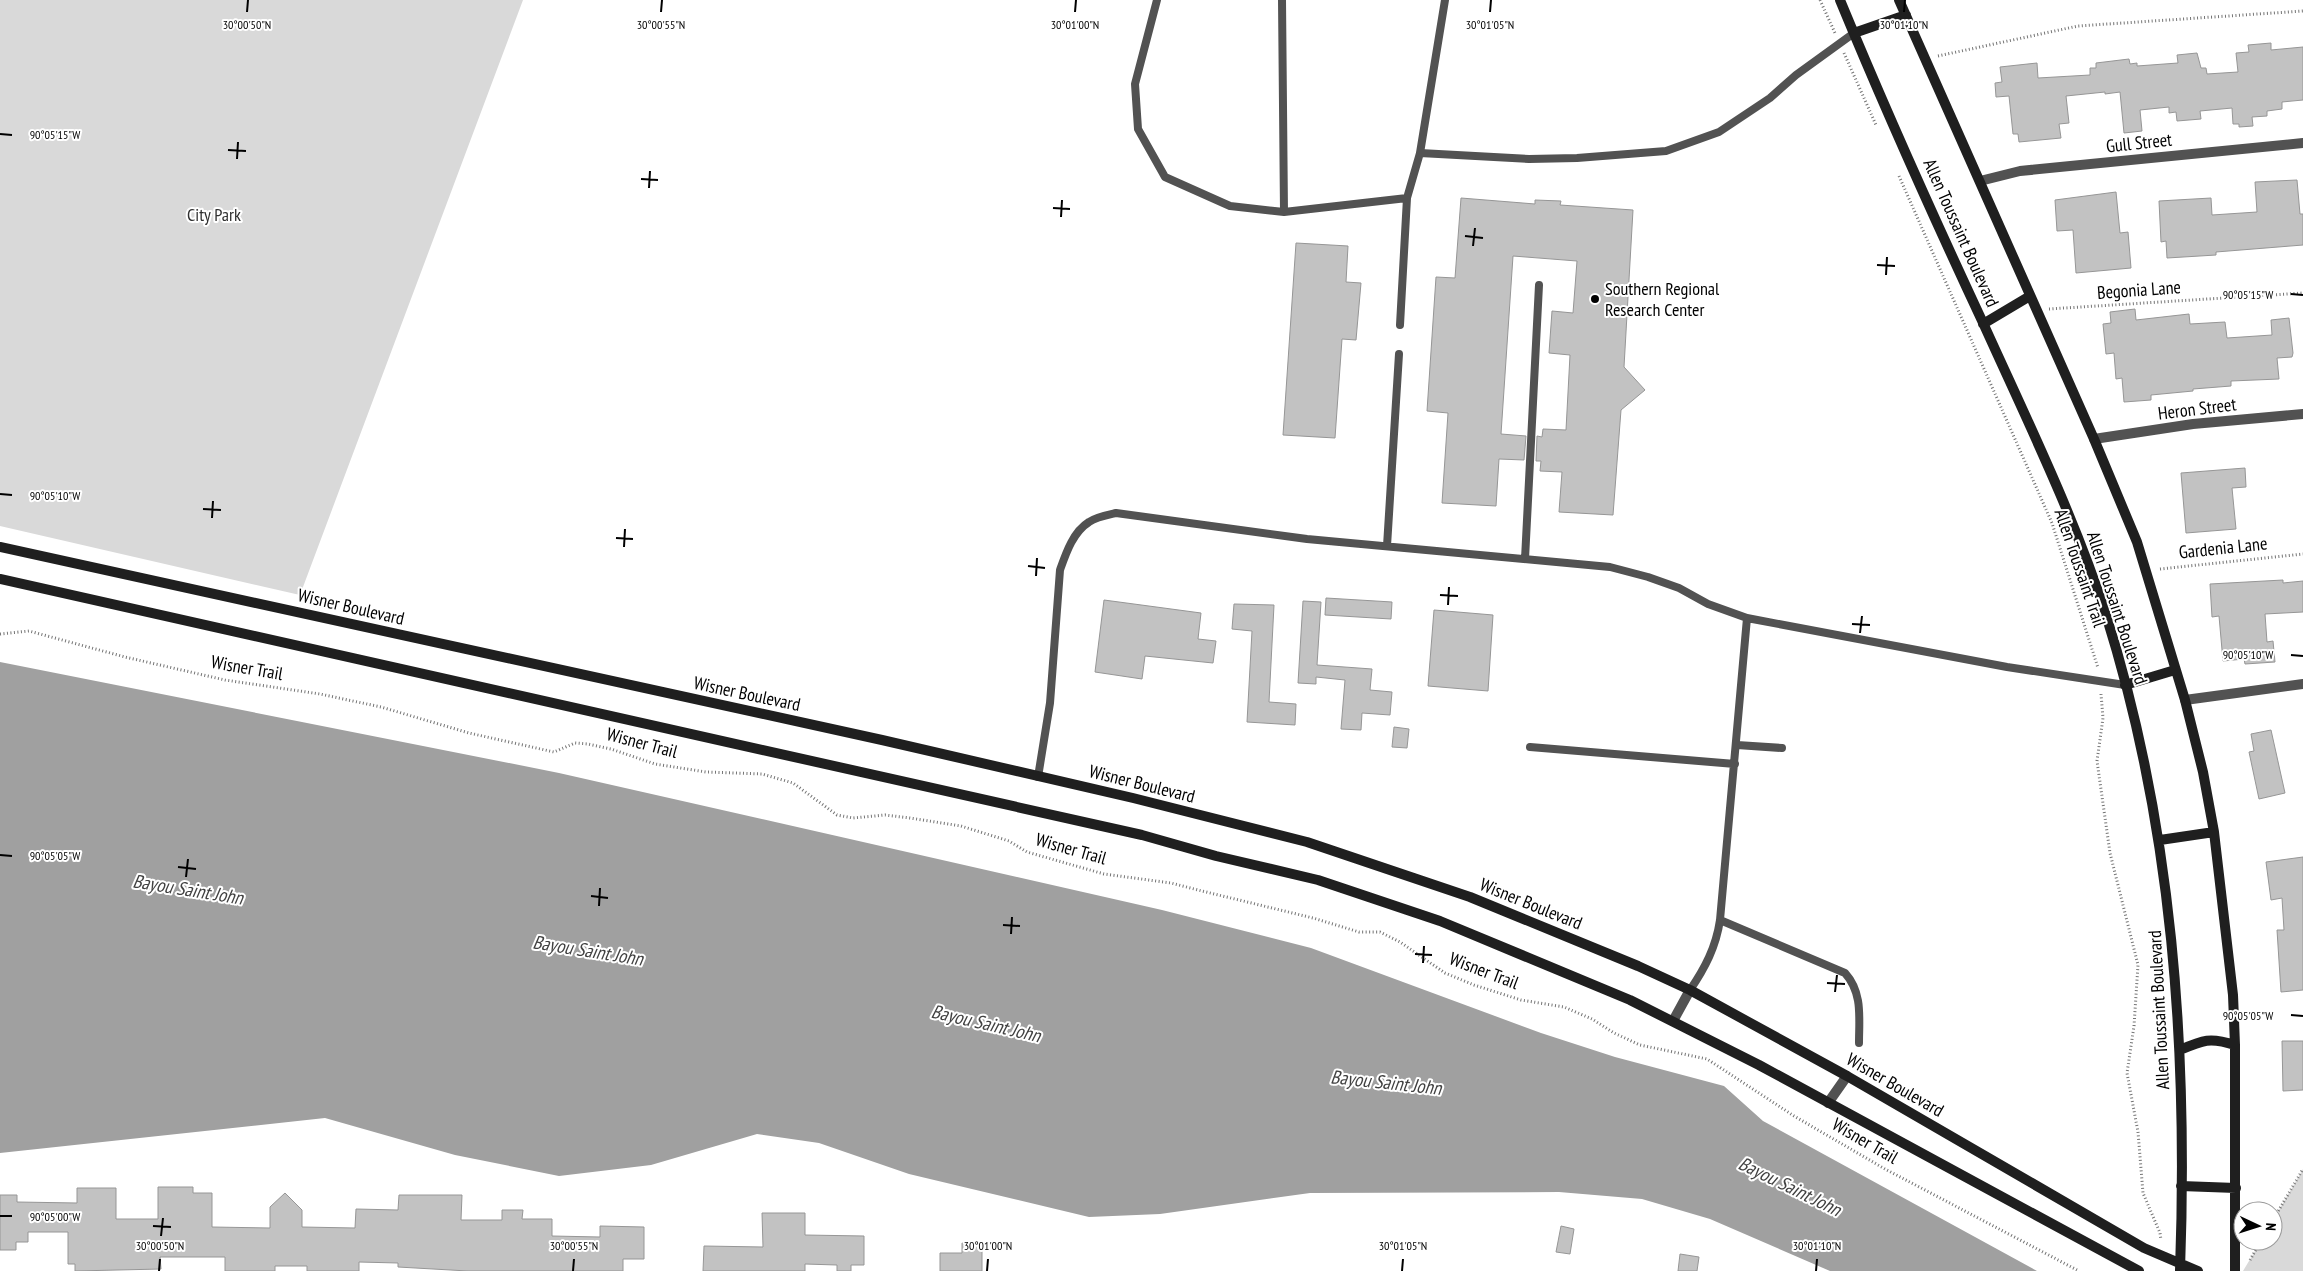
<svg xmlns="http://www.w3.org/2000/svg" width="2303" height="1271" font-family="'PT Sans Narrow',sans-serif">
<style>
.green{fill:#d9d9d9}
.water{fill:#a0a0a0}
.building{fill:#c2c2c2;stroke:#969696}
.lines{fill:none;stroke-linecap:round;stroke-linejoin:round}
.path{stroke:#747474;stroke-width:3;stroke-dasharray:1 2.5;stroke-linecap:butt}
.lane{stroke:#525252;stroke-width:8}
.street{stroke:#525252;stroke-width:10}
.secondary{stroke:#1f1f1f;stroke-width:10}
.ticks{fill:none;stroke:#000;stroke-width:2}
.poi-dot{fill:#000;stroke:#fff;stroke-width:2}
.labels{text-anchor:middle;stroke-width:4;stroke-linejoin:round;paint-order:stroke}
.street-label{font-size:18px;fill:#000;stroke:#fff}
.park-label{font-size:18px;fill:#303030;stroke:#fff}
.poi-label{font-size:18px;fill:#000;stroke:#fff;text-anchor:start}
.water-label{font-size:19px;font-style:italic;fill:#414141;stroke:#fff}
.ticks-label{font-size:12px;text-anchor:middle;fill:#000;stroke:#fff;stroke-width:4;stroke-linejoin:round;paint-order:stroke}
</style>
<rect width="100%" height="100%" fill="#fff"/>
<path class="green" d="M0,0H523L300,595L0,526Z
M2303,1169V1271H2243L2261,1241H2273V1220Z"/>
<path class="water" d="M0,662L559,773L1162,910L1311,948L1541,1033L1615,1057L1724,1086L1763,1121L2037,1271H1830L1710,1219L1642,1199L1559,1192L1310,1193L1160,1214L1089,1217L909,1174L819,1143L757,1134L651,1165L559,1176L455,1155L325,1118L0,1153Z"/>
<path class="building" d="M2271,43V50L2303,47V100L2282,102V109L2267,111V116L2252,117L2253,126L2239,127V124H2233L2232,108L2200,111L2201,119L2177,121L2176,112L2169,113V107L2140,110L2142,131L2124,133L2120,92L2105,94V92L2066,96L2069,123L2059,124L2061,138L2019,142L2018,134H2013L2009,96L1996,97L1995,83L2002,82L2000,67L2037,63L2038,78L2090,75V68H2096V63L2129,59L2130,64L2137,63V66L2178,63L2177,55L2197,53L2201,68H2206L2207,74L2238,72L2236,53L2249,52L2248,45Z
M2297,180L2300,214H2303V245L2216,252V255L2167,258L2166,241L2161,242L2159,201L2211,198L2212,215L2257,212L2255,182Z
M2116,192L2120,233L2128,232L2131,268L2076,273L2073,230L2057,231L2055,200Z
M1461,198L1535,204V200L1561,201L1560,205L1633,210L1624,367L1645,390L1621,410L1613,515L1559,512L1562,472L1540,471L1541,461H1536L1537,436L1542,437L1543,429L1566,430L1570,355L1549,353L1552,311L1573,313L1577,261L1513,256L1501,434L1526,436L1524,460L1499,459L1496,506L1442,503L1448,413L1427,411L1436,277L1455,278Z
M1296,243L1348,246L1346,282L1361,283L1356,340L1342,339L1335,438L1283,435Z
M2135,309L2136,320L2189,314L2190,324L2225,322L2227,338L2272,335L2271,320L2289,318L2293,353L2292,357L2277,358L2279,379L2231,381V386L2193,389V391L2151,395V400L2124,402L2122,378L2116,379L2114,353L2106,354L2103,324L2111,323L2110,312Z
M2245,468L2246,487L2232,488L2236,529L2186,533L2181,473Z
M2283,580V583L2303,581V612L2265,614L2267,642L2273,641L2275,662L2245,664L2244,659L2223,661L2219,616L2212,617L2210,584Z
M1326,598L1392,602L1391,619L1325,615Z
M1104,600L1201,613L1198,639L1216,641L1213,663L1145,656L1142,679L1095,672Z
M1303,601L1321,602L1317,665L1372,669L1370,690L1392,692L1390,715L1362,713L1361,730L1341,729L1345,680L1316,677V684L1298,683Z
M1234,604L1274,605L1269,702L1296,704L1295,725L1247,722L1252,631L1232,629Z
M1434,610L1493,615L1488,691L1428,686Z
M1394,727L1409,729L1407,748L1392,747Z
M2271,730L2285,793L2259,799L2249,752L2254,751L2251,734Z
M2303,857V990L2281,992L2277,930H2284L2282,898L2271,900L2266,862Z
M2282,1041H2303V1090L2283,1091Z
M158,1187H193V1193H212V1227L270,1228V1207L285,1193L302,1210V1227L355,1228L356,1209L398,1210L399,1195H462L461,1220H502V1210H523L522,1219H552V1236L600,1237V1226L644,1227V1259H623V1271H468L398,1267V1263L359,1262V1271H307V1266H275V1271H225V1257H160L161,1269L75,1271V1264H68V1232H28V1242H16V1250H0V1195H17V1202L77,1203V1188H116V1219H158Z
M762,1213H805V1235L864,1236V1265H851V1271H837V1265L805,1264V1271H703L704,1246L763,1247Z
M1561,1226L1574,1229L1570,1254L1556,1252Z
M962,1243H982V1271H940V1253H962Z
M1680,1254L1699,1257L1697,1271H1678Z"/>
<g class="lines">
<path class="path" d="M1820,0L1835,33
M1844,53L1876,125
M1938,56L2078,26L2303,11
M1899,176L2052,523L2098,668
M2049,309L2303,293
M2160,569L2303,554
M0,634L29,631L125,657L225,680L320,694L381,707L469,733L554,752L575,743L588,744L611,749L655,764L706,772L762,774L793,783L837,815L853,818L885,815L910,818L961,826L1009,841L1027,852L1104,874L1171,883L1202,891L1313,918L1359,932H1380L1400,942L1445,973L1474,985L1521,1000L1564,1007L1592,1019L1614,1033L1640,1045L1707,1059L1794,1116L1885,1169L2079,1271
M2101,694L2103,718L2097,761L2110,853L2138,965L2134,1026L2127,1073L2138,1132L2143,1193L2160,1233L2161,1240
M2273,1220L2303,1169
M2250,1260L2261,1241"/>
<path class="lane" d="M1157,0L1135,84L1138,129L1165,177L1230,206L1284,212
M1282,0L1284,212L1407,198L1420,153L1529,159L1577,158L1666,151L1719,132L1770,98L1796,75L1854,33
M1420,153L1445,0
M1400,325L1407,198
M1387,546L1399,354
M1525,559L1539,285
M1747,618L2007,667L2125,685
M1737,745L1782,748
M1530,747L1735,764
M1038,777L1050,703L1060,570C1066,553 1073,532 1089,522C1096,517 1107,515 1116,513L1307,539L1610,567L1648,577L1679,588L1708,604L1747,618L1720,920C1716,947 1705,968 1690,990
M1720,920L1845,973C1863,993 1859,1018 1859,1043"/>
<path class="street" d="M1980,181L2020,171L2303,143
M2094,439L2193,424L2303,414
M2185,700L2303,684
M1673,1021L1690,990
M1828,1103L1847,1076"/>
<path class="secondary" d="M1840,0C1885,109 1934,218 1984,325C2027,420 2074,516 2106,615C2173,828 2188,1049 2180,1271
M1899,0L2094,439L2137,542L2185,700L2203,772L2214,832L2233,995L2235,1045V1271
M1854,33L1906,15
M1983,324L2030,296
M0,547L882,740L1133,798L1307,842L1470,897L1638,966L1690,990L1847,1076L2144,1248L2198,1271
M0,579L1142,835L1216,856L1318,880L1440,921L1630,1000L1759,1065L2139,1271
M2125,685L2175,670
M2160,840L2214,832
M2180,1050C2203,1040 2210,1037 2235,1045
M2181,1186L2236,1188"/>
</g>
<path class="ticks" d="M247,12L248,0M661,12L662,0M1075,12L1076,0M1490,12L1491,0M1904,12L1905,0M0,134L12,135M228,150L246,151M237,159L238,142M641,179L658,180M649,188L650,171M1053,208L1070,209M1061,217L1062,200M1465,236L1483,238M1473,246L1475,228M1877,265L1895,266M1886,275L1887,257M2291,294L2303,295M0,494L12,495M203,509L221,510M212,518L213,501M616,538L633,539M624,547L625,529M1028,566L1045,568M1036,576L1037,558M1440,595L1458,596M1448,605L1449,587M1852,624L1870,625M1860,633L1862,616M2291,655L2303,656M0,855L12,856M178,867L196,869M186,877L188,859M591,896L608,898M599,906L600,888M1003,925L1020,926M1011,934L1012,917M1415,954L1432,955M1423,963L1424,946M1827,983L1845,984M1835,992L1837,975M2291,1015L2303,1016M0,1216H12M153,1226L171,1227M161,1236L163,1218M159,1271L160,1259M573,1271L574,1259M987,1271L988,1259M1402,1271L1403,1259M1816,1271L1817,1259"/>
<circle class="poi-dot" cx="1595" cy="299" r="5"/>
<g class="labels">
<g class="street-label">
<text transform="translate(2139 143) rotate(-6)" y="6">Gull Street</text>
<text transform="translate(1961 233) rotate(66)" y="6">Allen Toussaint Boulevard</text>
<text transform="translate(2139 290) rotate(-4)" y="6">Begonia Lane</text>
<text transform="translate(2197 409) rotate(-7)" y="6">Heron Street</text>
<text transform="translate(2223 548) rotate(-6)" y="6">Gardenia Lane</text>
<text transform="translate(2080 568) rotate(71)" y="6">Allen Toussaint Trail</text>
<text transform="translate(351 607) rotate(13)" y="6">Wisner Boulevard</text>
<text transform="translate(2117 608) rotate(72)" y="6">Allen Toussaint Boulevard</text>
<text transform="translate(247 668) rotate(10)" y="6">Wisner Trail</text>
<text transform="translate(747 694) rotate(12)" y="6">Wisner Boulevard</text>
<text transform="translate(642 743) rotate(15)" y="6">Wisner Trail</text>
<text transform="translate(1142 784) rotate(14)" y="6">Wisner Boulevard</text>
<text transform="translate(1071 849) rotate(16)" y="6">Wisner Trail</text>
<text transform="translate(1531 904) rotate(22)" y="6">Wisner Boulevard</text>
<text transform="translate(1484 971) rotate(21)" y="6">Wisner Trail</text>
<text transform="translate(2159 1010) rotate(-93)" y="6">Allen Toussaint Boulevard</text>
<text transform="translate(1895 1085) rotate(30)" y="6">Wisner Boulevard</text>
<text transform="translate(1865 1141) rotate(30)" y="6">Wisner Trail</text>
</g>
<g class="park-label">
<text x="214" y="221">City Park</text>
</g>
<g class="poi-label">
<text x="1605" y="295">Southern Regional<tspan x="1605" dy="21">Research Center</tspan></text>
</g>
<g class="water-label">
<text transform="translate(188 889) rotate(9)" y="7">Bayou Saint John</text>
<text transform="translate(588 950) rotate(9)" y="7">Bayou Saint John</text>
<text transform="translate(986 1023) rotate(13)" y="7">Bayou Saint John</text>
<text transform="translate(1386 1082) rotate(6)" y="7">Bayou Saint John</text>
<text transform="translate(1790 1186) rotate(26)" y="7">Bayou Saint John</text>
</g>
</g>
<g class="ticks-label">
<text x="247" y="29">30°00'50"N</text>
<text x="661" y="29">30°00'55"N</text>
<text x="1075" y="29">30°01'00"N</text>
<text x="1490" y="29">30°01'05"N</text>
<text x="1904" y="29">30°01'10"N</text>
<text x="55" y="139">90°05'15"W</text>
<text x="2248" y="299">90°05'15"W</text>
<text x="55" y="500">90°05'10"W</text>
<text x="2248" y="659">90°05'10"W</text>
<text x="55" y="860">90°05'05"W</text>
<text x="2248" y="1020">90°05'05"W</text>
<text x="55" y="1221">90°05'00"W</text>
<text x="160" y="1250">30°00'50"N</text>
<text x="574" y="1250">30°00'55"N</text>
<text x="988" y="1250">30°01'00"N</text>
<text x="1403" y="1250">30°01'05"N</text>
<text x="1817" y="1250">30°01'10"N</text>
</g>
<g transform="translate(2258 1226) rotate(94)"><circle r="24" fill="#ffffff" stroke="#999999"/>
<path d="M0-4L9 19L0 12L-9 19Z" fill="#000000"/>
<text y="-8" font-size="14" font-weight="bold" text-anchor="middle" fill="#000000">N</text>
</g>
</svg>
